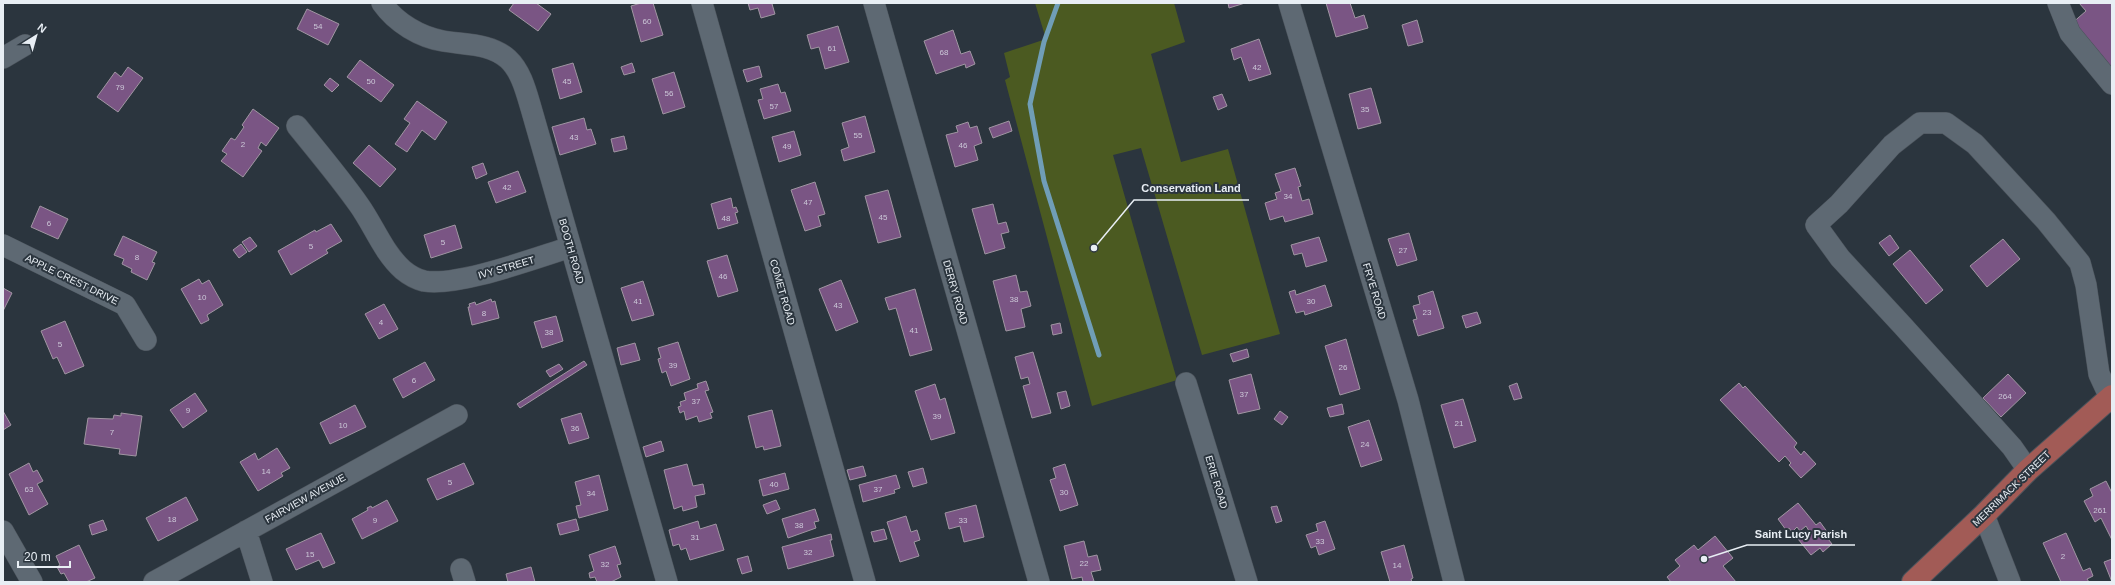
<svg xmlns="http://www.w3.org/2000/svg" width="2115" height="585" font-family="Arial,sans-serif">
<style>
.green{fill:#4b5a21}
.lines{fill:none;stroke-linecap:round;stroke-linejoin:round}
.stream{stroke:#709eb7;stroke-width:5}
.building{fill:#7a5584;stroke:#a096a2}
.minor-casing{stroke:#4b535b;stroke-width:22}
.major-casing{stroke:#4b535b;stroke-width:24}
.minor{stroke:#5e6973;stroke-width:21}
.major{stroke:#a25b56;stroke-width:22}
.labels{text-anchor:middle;stroke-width:4;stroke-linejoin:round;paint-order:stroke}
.number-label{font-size:8px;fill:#ccc8d8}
.street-label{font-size:10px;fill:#e8eef4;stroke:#2b353e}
.leader{fill:none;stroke:#e8eef4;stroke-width:1.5}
.callout-dot{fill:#e8eef4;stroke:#2b353e;stroke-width:1.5}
.callout-label{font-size:11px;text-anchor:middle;font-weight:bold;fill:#e8eef4;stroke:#2b353e;stroke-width:4;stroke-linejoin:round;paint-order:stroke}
</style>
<rect width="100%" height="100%" fill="#2b353e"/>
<path class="green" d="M1035,3H1174L1185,42L1151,54L1181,162L1228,149L1280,334L1202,355L1141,148L1113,155L1177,380L1092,406L1005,80L1010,77L1004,53L1046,39Z"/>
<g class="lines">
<path class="stream" d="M1058,3L1044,42L1030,104L1044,181L1099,355"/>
</g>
<path class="building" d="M514,3H536L551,14L538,31L509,10Z
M641,3H653L663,35L641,42L631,6Z
M748,3H775L772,4L775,14L761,18L758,8L750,10Z
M1228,3H1245L1229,8Z
M1326,3H1350L1355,18L1364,15L1368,28L1336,37Z
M2079,3H2112V71L2070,25L2086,11Z
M307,9L339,24L328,45L297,29Z
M1417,20L1423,42L1408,46L1402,25Z
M838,26L849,62L825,69L819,47L811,49L807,35Z
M953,30L961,54L970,51L975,64L966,68L965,64L936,74L924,41Z
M1259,39L1271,74L1249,81L1241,57L1234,60L1231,49Z
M360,60L394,85L381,102L347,77Z
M573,63L582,92L560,99L552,69Z
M632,63L635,72L624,75L621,67Z
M759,66L762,77L747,82L743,70Z
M128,67L143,78L118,112L97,97L115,72L121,77Z
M674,72L685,107L663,114L652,79Z
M330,78L339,85L332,92L324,85Z
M778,84L781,93L785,92L791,111L764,119L758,100L763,99L760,89Z
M1371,88L1381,123L1358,129L1349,94Z
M1222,94L1227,106L1218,110L1213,97Z
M417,101L447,122L435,140L422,130L407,152L395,144L410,123L404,119Z
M253,109L279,128L266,146L261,142L258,148L262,151L243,177L221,161L227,154L222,151L231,138L235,140L244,127L242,125Z
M865,116L875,152L844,161L841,150L849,147L842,123Z
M584,118L587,130L591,129L596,144L560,155L552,127Z
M1009,121L1012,131L993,138L989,128Z
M968,122L970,128L977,126L982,143L974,146L978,160L955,167L946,135L958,132L956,126Z
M794,131L801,155L779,162L772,137Z
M624,136L627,149L614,152L611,139Z
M369,145L396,169L380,187L353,163Z
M483,163L487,174L476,179L472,167Z
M1295,168L1301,186L1298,187L1302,201L1309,199L1313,214L1285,222L1283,216L1270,220L1265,203L1277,199L1275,193L1281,191L1275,174Z
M518,171L526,192L496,203L488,182Z
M815,182L825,214L818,216L821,226L805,231L791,190Z
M888,190L901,237L878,243L865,196Z
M731,198L733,208L736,207L738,212L735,213L738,223L718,229L711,204Z
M993,204L998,224L1006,222L1009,232L1001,234L1005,248L985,254L972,209Z
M40,206L68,219L58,239L31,227Z
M331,224L342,241L326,250L328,253L291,275L278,251L315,230L316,232Z
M455,225L462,248L431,258L424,235Z
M1409,233L1417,260L1397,266L1388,239Z
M1890,235L1899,248L1889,256L1879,243Z
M123,236L157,252L152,262L155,263L147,280L131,272L132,269L122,264L124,259L114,255Z
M250,237L257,246L249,252L242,242Z
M1319,237L1327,261L1306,267L1302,253L1294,255L1291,245Z
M2003,239L2020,259L1987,287L1970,266Z
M241,244L247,252L239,258L233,250Z
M1910,250L1943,290L1926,304L1893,264Z
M727,255L738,291L718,297L707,261Z
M1016,275L1020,292L1027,291L1031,306L1021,309L1025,327L1006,331L993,281Z
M199,279L202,284L209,280L223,305L207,315L209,320L201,324L181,289Z
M841,280L858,322L836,331L819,289Z
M643,281L654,315L632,321L621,288Z
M1325,285L1332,306L1305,315L1304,311L1296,313L1289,292L1295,290L1296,295Z
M3,288L12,293L3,311Z
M915,289L932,350L910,356L896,308L889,310L885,298Z
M1433,291L1444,328L1418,336L1413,320L1417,319L1413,306L1420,304L1418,296Z
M491,299L492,302L495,301L499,318L472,325L468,307H470L469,304L475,302L476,305Z
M384,304L398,329L379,339L365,314Z
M1477,312L1481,323L1466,328L1462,316Z
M556,316L563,341L542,348L534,322Z
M65,321L84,366L65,374L57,357L53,359L41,331Z
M1060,323L1062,333L1053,335L1051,325Z
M1346,339L1360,389L1340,395L1325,346Z
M678,342L690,379L671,386L666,371L662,373L658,359L661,358L658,348Z
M635,343L640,360L621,365L617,348Z
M1247,349L1249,357L1233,362L1230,354Z
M1033,352L1051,413L1032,418L1023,386L1030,384L1028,377L1021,379L1015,357Z
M584,361L587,365L520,408L517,404Z
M425,362L435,380L403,398L393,379Z
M559,364L563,369L550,377L546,371Z
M1251,374L1260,409L1238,414L1229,380Z
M2008,374L2026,393L2001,417L1983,398Z
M706,381L709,390L705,391L713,412L710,413L712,418L699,422L697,416L686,420L684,411L680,413L678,407L681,406L680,402L686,400L684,393L698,388L697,384Z
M1517,383L1522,398L1514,400L1509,386Z
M1739,383L1743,388L1745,386L1797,443L1794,447L1801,455L1804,451L1816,464L1801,478L1789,465L1791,463L1785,456L1779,462L1720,400Z
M935,384L940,400L945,398L955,433L931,440L915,391Z
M1066,391L1070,406L1061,409L1057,393Z
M195,393L207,411L183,428L170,410Z
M1463,399L1476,441L1454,448L1441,405Z
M1342,404L1344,414L1330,417L1327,408Z
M355,405L366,427L330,444L320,423Z
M772,410L781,446L764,450L763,446L756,448L748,416Z
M3,411L11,425L3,430Z
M1280,411L1288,417L1282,425L1274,419Z
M121,413L142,416L136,456L119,454L120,449L84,444L88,418L113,419L114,415L121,416Z
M581,413L589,438L569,444L561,419Z
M1369,420L1382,460L1361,467L1348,427Z
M661,441L664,451L646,457L643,447Z
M277,448L290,468L281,473L283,476L258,491L240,462L255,453L258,460Z
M29,463L33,472L37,470L43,481L37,484L48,504L29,515L9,474Z
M464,463L474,484L437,500L427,479Z
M687,464L693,486L703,484L705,494L695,496L697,507L683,511L682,506L674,509L664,470Z
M1065,464L1078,505L1060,511L1050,480L1056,478L1053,468Z
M863,466L866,476L850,480L847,470Z
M923,468L927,483L913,487L908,472Z
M785,473L789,489L763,496L759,480Z
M599,475L608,510L579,518L576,506L581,505L575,482Z
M896,475L900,488L894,490L895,493L863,502L859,485Z
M2106,481L2112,493V540L2101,518L2095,522L2084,501L2093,496L2090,489Z
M186,497L198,520L158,541L146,518Z
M387,500L398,521L362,539L352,519L368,510L367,508L371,506L372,508Z
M776,500L780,509L767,514L763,505Z
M1798,503L1816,525L1820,522L1828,533L1825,535L1832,544L1823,552L1820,548L1811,555L1798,539L1809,531L1806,526L1800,531L1797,527L1792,532L1789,528L1786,530L1778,519Z
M976,505L984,537L964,542L960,526L949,529L945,513Z
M1277,506L1282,521L1276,523L1271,507Z
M815,509L819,521L814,522L816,528L788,538L782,519Z
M906,516L911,532L917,530L920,540L914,542L919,556L900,562L887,522Z
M576,519L579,530L560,535L557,524Z
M103,520L107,530L92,535L89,525Z
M698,521L700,529L716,524L724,550L690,560L686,548L681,550L679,544L673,546L669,530Z
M1325,521L1335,549L1319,555L1316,546L1311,548L1306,535L1318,531L1316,524Z
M884,529L887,539L874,542L871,532Z
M321,533L335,563L323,568L319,560L296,570L286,549Z
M2066,533L2083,571L2090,568L2093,576L2087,579L2089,582H2061L2043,543Z
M831,534L832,540H830L834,556L788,569L782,547Z
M1715,536L1733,558L1723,566L1736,582H1671L1667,577L1680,566L1675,560L1694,545L1698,550Z
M1084,541L1088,557L1097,555L1101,570L1091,572L1094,581L1089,582H1083L1082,577L1072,579L1064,546Z
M79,545L95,578L86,582H69L64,573L61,574L57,567L60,565L56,556Z
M1404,545L1413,578L1411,579L1412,582H1390L1381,552Z
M615,546L621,564L617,565L621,577L611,582H597L595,577L590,578L589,573L594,571L589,555Z
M748,556L752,571L742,574L737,559Z
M2112,559V582L2104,562Z
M531,567L535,582H508L506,574Z"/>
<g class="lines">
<g class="minor-casing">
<path id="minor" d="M382,3C396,23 420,37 443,41C465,45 490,43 508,59C521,71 526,91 531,108L667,582
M702,3L865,582
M874,3L1039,582
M1289,3L1408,400L1454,582
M2058,3L2070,33L2112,84
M3,58L25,45
M297,126C318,152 340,178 359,205C374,226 383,252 403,270C409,275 416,279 424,281C458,287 535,258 571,247
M3,245L125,305L146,340
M1186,383L1247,582
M2028,470L2012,447L1902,325L1840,258L1816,225L1839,204L1892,145L1920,123H1946L1975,144L2046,221L2080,263L2086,285L2099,374L2112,402
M1984,515L2010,582
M3,531L32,582
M246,531L262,582
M461,569L465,582
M154,582L457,415"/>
</g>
<g class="major-casing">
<path id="major" d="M1913,582L1984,515L2028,470L2112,396"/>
</g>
<use href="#minor" class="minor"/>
<use href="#major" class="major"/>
</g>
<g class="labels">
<g class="number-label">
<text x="647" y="24">60</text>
<text x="318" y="29">54</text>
<text x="832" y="51">61</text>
<text x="944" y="55">68</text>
<text x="1257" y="70">42</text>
<text x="371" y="84">50</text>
<text x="567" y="84">45</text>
<text x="120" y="90">79</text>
<text x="669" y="96">56</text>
<text x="774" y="109">57</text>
<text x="1365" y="112">35</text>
<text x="858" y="138">55</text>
<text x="574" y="140">43</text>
<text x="243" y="147">2</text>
<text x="963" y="148">46</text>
<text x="787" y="149">49</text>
<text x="507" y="190">42</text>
<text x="1288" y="199">34</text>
<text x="808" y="205">47</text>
<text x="883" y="220">45</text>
<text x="726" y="221">48</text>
<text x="49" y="226">6</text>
<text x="443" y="245">5</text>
<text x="311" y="249">5</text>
<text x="1403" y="253">27</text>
<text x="137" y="260">8</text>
<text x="723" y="279">46</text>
<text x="202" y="300">10</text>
<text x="1014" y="302">38</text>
<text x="638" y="304">41</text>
<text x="1311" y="304">30</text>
<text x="838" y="308">43</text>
<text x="1427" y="315">23</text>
<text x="484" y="316">8</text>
<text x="381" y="325">4</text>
<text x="914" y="333">41</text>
<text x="549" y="335">38</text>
<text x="60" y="347">5</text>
<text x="673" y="368">39</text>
<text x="1343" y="370">26</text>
<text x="414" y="383">6</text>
<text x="1244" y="397">37</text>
<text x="2005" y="399">264</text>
<text x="696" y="404">37</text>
<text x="188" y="413">9</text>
<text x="937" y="419">39</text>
<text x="1459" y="426">21</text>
<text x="343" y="428">10</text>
<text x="575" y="431">36</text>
<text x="112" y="435">7</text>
<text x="1365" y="447">24</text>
<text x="266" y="474">14</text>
<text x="450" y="485">5</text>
<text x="774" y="487">40</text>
<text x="29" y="492">63</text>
<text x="878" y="492">37</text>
<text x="1064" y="495">30</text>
<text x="591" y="496">34</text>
<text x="2100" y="513">261</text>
<text x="172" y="522">18</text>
<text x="375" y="523">9</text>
<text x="963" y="523">33</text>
<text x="799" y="528">38</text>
<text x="695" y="540">31</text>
<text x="1320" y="544">33</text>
<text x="808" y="555">32</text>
<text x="310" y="557">15</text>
<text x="2063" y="559">2</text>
<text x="1084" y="566">22</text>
<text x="605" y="567">32</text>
<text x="1397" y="568">14</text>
</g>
<g class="street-label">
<text transform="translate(572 251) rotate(74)" y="4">BOOTH ROAD</text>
<text transform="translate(506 267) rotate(-16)" y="4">IVY STREET</text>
<text transform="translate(72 279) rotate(26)" y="4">APPLE CREST DRIVE</text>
<text transform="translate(1375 291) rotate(73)" y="4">FRYE ROAD</text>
<text transform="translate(783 292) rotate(74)" y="4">COMET ROAD</text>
<text transform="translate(956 292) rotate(74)" y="4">DERRY ROAD</text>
<text transform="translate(1217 482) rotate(73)" y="4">ERIE ROAD</text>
<text transform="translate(2011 488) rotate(-44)" y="4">MERRIMACK STREET</text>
<text transform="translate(305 498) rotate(-29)" y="4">FAIRVIEW AVENUE</text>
</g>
</g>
<path class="leader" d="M1094 248L1134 200H1249M1704 559L1747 545H1855"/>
<g class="callout-dot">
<circle cx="1094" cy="248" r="4"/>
<circle cx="1704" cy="559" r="4"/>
</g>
<g class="callout-label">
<text x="1191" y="192">Conservation Land</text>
<text x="1801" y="538">Saint Lucy Parish</text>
</g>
<rect width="2115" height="585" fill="none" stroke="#e8eef4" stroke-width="8"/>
<g transform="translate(36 36) rotate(37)" stroke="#2b353e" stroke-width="3" paint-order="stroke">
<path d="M0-3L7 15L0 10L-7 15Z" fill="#e8eef4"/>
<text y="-6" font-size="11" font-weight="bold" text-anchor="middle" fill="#e8eef4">N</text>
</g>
<path d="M18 561v6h52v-6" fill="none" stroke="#e8eef4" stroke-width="2"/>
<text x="24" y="561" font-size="12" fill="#e8eef4" stroke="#2b353e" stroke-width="3" paint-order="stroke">20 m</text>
</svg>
